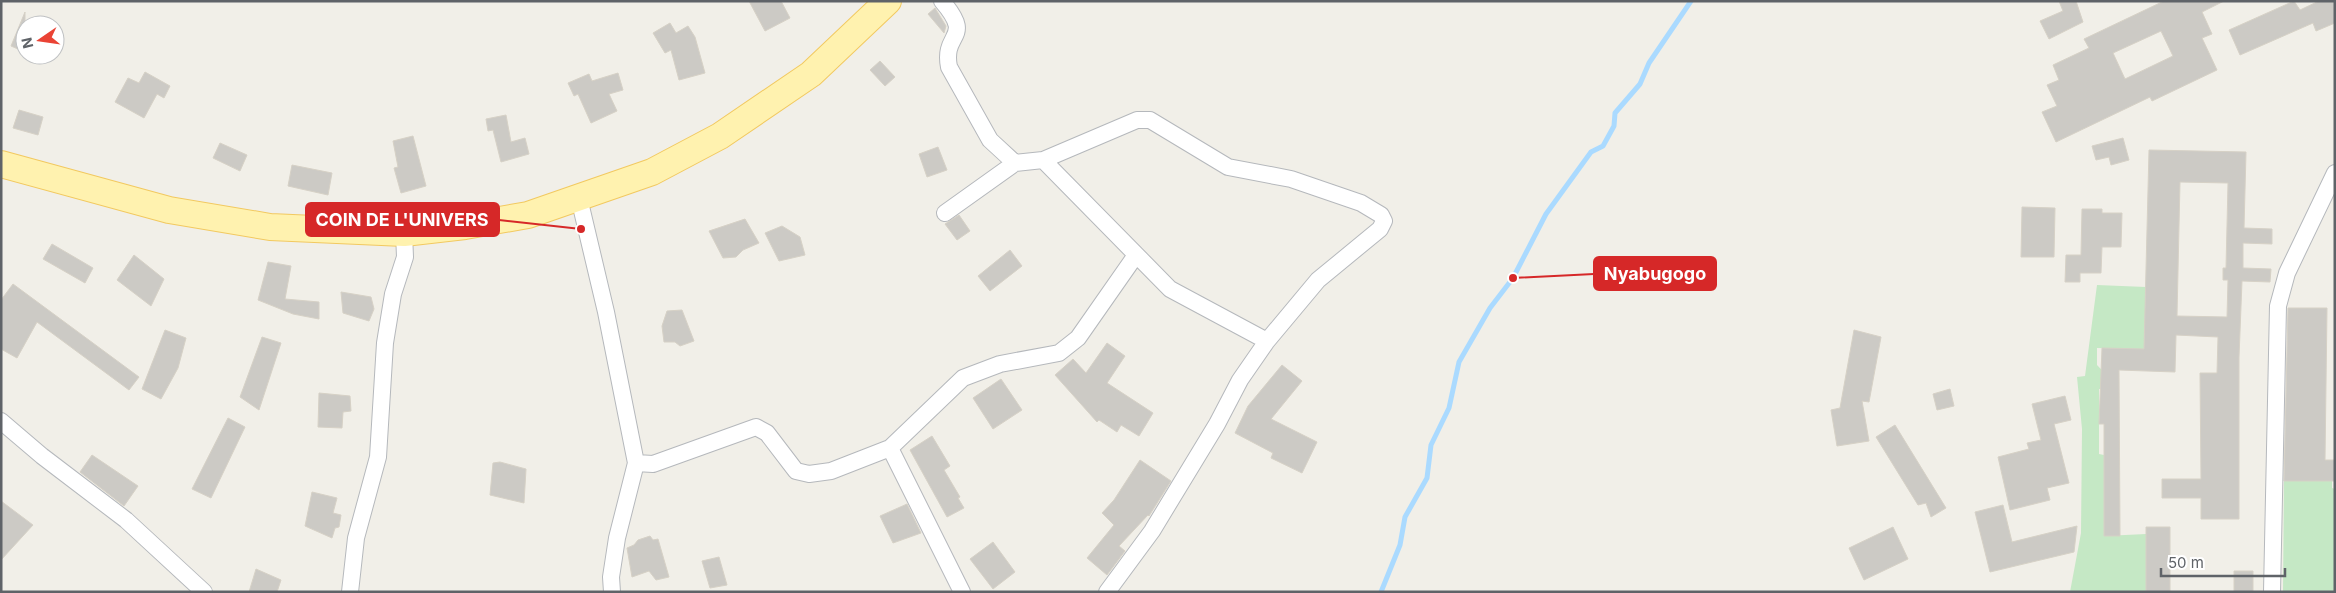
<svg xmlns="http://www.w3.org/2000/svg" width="2336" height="593" font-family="Inter,sans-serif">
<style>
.green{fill:#c5e8c5}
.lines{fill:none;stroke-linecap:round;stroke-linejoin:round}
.stream{stroke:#aadaff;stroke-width:5}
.building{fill:#cccac5;stroke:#d6d1c6;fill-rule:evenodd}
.minor-casing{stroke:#b5b8bc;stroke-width:18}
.primary-casing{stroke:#f2c960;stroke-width:28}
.minor{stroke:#fff;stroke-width:16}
.primary{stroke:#fff2af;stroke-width:26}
.leader{fill:none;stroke:#d62828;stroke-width:2}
.callout-dot{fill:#d62828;stroke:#fff;stroke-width:2}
.callout{fill:#d62828;stroke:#d62828;stroke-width:2}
.callout-label{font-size:18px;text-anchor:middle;font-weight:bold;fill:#fff}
</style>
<rect width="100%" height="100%" fill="#f1efe8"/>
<path class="green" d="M2097,285L2146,287L2144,366L2137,349L2097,348V365L2119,388L2099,389V454L2104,455V536L2146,534V592H2070L2081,533L2082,429L2077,377L2085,376Z
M2284,481H2332V488L2335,489V592H2283Z"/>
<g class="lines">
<path class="stream" d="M1381,592L1400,545L1405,517L1427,478L1431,445L1449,408L1459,362L1490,308L1513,278L1546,214L1591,152L1603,146L1614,126L1615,113L1640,84L1649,63L1691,1"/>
</g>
<path class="building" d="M749,1H781L790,18L765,31Z
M2059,1H2076L2083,22L2049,39L2040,21L2063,11Z
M2164,1H2224L2202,12L2212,34L2202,38L2217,70L2152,101L2150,97L2056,142L2042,112L2057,106L2047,85L2059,80L2053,65L2089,48L2084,39ZM2161,31L2173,56L2125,79L2113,53Z
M2294,1L2300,10L2319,1H2335V23L2316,31L2313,23L2240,55L2229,30Z
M935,8L946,26L944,33L928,14Z
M25,12V52L11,46Z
M670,23L676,33L688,26L695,37L705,73L679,80L671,50L665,53L653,33Z
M880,61L895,77L885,86L870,70Z
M145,72L170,86L164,98L157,94L144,118L115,102L128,78L139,83Z
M618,73L623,90L609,94L617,111L591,123L578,94L574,96L568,83L589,74L592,81Z
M19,110L43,117L38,135L13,128Z
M506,115L511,142L525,138L529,154L501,162L493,130L488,131L486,119Z
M413,136L426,186L401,193L394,168L398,167L393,141Z
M2123,138L2129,160L2111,165L2109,157L2096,160L2092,146Z
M220,143L247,155L240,171L213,158Z
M938,147L947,170L927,177L919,154Z
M2149,150L2246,152L2244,228L2272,229V244L2243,243V268L2271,269L2270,282L2242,281L2239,357V519H2201V498H2162V479H2201L2200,373H2217L2218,337L2176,335L2175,372L2119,370L2120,536H2104V424H2099L2102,348L2144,349ZM2180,182L2228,183L2226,268H2223V280H2228L2227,317L2177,316Z
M292,165L332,173L328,195L288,186Z
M2022,207L2055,208L2054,257H2021Z
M2082,209H2102V213H2122L2121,247H2102L2101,273H2080V282H2065L2066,255H2081Z
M959,215L970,231L957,240L945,224Z
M745,219L759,243L743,250L736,257L723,258L709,231Z
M782,226L800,237L805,255L779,261L765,233Z
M52,244L93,268L85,283L43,259Z
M1010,250L1022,266L990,291L978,276Z
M134,255L164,279L151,306L117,280Z
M268,262L291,266L285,299L319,302V319L293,314L258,300Z
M13,284L139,377L129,390L37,322L17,358L1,349V300Z
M341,292L371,297L374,309L369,321L343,313Z
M2288,308H2327L2325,460H2335V481H2284Z
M682,310L694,341L680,346L675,342H664L662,326L667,311Z
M165,330L186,338L178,368L161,399L142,389Z
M1854,330L1881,337L1869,402L1862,401L1869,441L1837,446L1831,410L1840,408Z
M262,337L281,343L259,410L240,397Z
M1107,343L1125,356L1107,383L1153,413L1139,436L1121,425L1117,432L1099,420L1097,422L1055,375L1073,359L1086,373Z
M1282,365L1302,381L1271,419L1317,442L1302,473L1271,458L1273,453L1235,433L1248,406Z
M1001,379L1022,410L993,429L973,398Z
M1950,389L1954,406L1937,410L1933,394Z
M319,393L350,396L351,411L343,412L342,428L318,427Z
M2065,396L2071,420L2054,424L2069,483L2047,488L2050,500L2010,510L1998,457L2029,449L2027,443L2041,440L2032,404Z
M228,418L245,427L211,498L192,489Z
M1895,425L1946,508L1931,517L1926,503L1918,505L1876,437Z
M932,436L950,466L944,470L960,497L958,498L964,508L947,517L910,450Z
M92,455L138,486L124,506L80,472Z
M1140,460L1171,481L1149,516L1148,515L1119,546L1125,551L1107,575L1087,558L1114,525L1102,513L1114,500Z
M500,462L526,469L524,503L490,495L493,463Z
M312,492L337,498L333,513L341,515L339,527L335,528L332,538L305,526Z
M1,501L33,525L1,560Z
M907,504L921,533L893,543L880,516Z
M2003,505L2012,542L2077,526L2074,552L1990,572L1975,512Z
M1893,527L1908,559L1864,580L1849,548Z
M2146,527H2170V592H2146Z
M650,536L653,540L658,539L669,577L656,580L649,571L632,577L627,548L634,545L638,540Z
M993,542L1015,572L993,589L970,559Z
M719,557L727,585L710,588L702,561Z
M256,569L281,580L277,592H249Z
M2234,571H2253V592H2234Z"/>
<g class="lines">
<g class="minor-casing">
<path id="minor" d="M942,1C975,40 942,31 949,67L990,140L1015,163
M1043,160L1170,289L1267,341L1240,380L1217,424L1152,531L1107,592
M579,198L606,312L636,463L617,538L611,577L612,592
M945,213L1015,163L1043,160L1137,120H1150L1228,167L1291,179L1361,203L1381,215L1384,221L1380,229L1318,280L1267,341
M1,421L42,456L126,520L204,592
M890,448L962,592
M636,463L653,464L756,427L767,433L796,471L809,474L831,471L890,448L963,378L1000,364L1059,353L1078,338L1136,255
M350,592L356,538L378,457L385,343L393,294L405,257L404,233
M2272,592L2278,306L2287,273L2335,173"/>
</g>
<g class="primary-casing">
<path id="primary" d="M1,164L169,210L270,227L404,233L465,226L528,215L652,172L720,136L811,74L888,1"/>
</g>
<use href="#minor" class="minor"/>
<use href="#primary" class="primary"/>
</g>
<path class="leader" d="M581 229L499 220M1513 278L1594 274"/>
<g class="callout-dot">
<circle cx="581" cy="229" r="5"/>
<circle cx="1513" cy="278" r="5"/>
</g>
<g class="callout">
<rect x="306" y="203" width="193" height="33" rx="5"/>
<rect x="1594" y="257" width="122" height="33" rx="5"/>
</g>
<g class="callout-label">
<text x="402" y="226">COIN DE L'UNIVERS</text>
<text x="1655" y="280">Nyabugogo</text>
</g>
<rect width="2336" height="593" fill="none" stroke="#5f6368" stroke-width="5"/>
<g transform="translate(40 40) rotate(257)"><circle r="24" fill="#ffffff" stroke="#bfc1c3"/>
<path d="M0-4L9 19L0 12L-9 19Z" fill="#ea4335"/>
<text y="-8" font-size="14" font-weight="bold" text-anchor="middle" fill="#5f6368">N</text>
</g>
<path d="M2161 568v8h124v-8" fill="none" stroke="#5f6368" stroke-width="2.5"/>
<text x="2168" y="568" font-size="15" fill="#5f6368" stroke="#ffffff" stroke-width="4" paint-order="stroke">50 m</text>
</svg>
